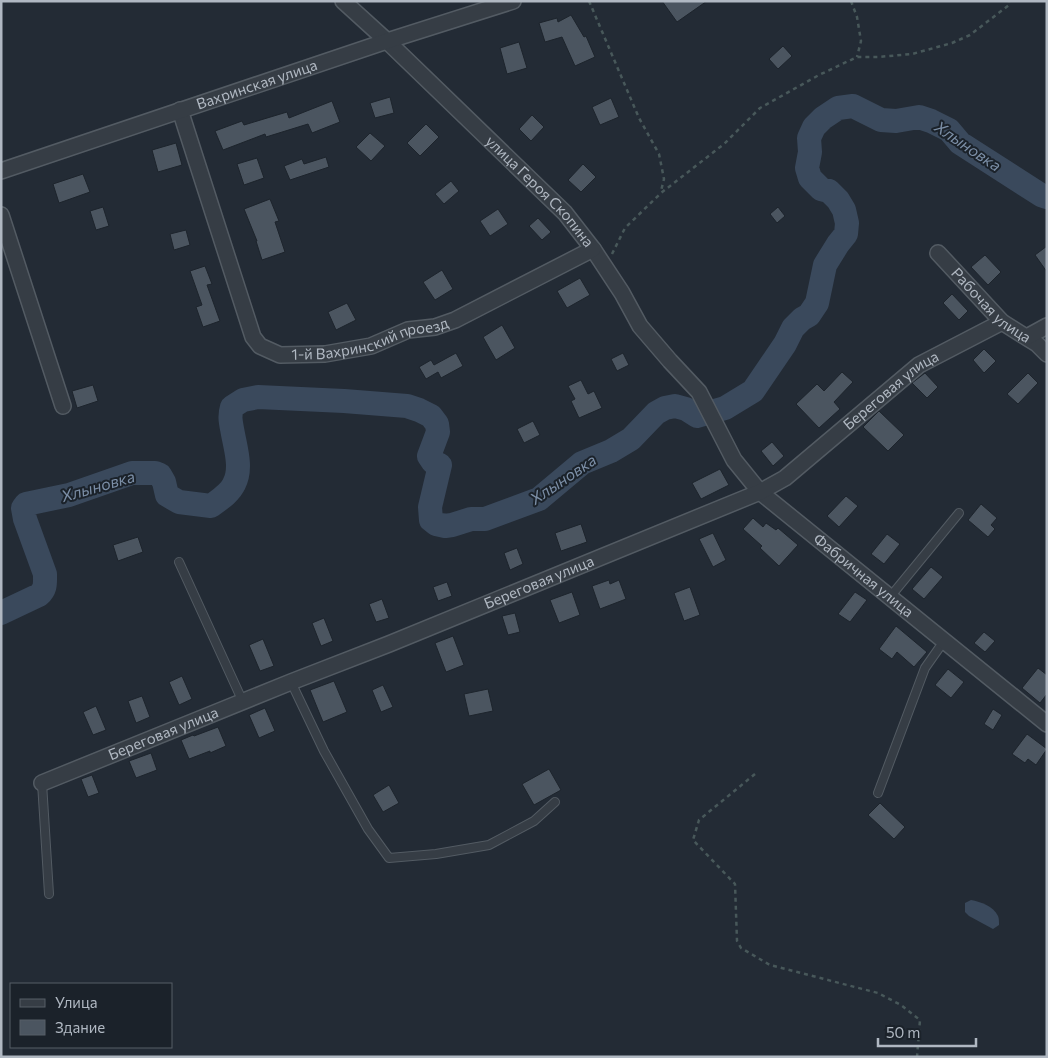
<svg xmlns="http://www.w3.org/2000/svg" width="1048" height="1058" font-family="Commissioner,sans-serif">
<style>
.water{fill:#3a495c}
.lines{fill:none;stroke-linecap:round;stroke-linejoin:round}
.river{stroke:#3a495c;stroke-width:24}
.building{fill:#4b5560;stroke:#1d242c}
.lane-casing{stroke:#535b63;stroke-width:10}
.street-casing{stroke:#535b63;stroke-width:18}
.path{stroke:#48585a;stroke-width:2.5;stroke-dasharray:4 4;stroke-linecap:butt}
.lane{stroke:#363d45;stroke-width:8}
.street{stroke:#363d45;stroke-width:15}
.labels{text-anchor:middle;stroke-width:4;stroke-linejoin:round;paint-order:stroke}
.street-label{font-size:15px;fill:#b0b8c2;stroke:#1b222a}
.water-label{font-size:16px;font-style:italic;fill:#7c8fa7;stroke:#1b222a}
</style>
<rect width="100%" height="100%" fill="#232b35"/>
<path class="water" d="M971,900C981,902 993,906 998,916C999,918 999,922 999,925L993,929L969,916L965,912V903Z"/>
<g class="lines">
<path class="river" d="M1,613L39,595C46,589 45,583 45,574L25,519L23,508L26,504L69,495L132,473H155L160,475L164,482L167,495L179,502L211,506C219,500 230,493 234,484C242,469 236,450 233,434C231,423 229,417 232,407L243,400L258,397L344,401L407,406L419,410L431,416L437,424L438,432L429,456L433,462L440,465L430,507L431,520L436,524L445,526L452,525L471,519H485L539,499L582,463L611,451L631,439L656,413L665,408L675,406L686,409L697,416L725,408L753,391L785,344L793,328L802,319L809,315L817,303L825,265L838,244L846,234L847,223L844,210L838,200L829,191L821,189L810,178L807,168L810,152L809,138L814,127L823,118L838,108L853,106L881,120L896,121L919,117L931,121L949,130L960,143L1041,195L1047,197"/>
</g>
<path class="building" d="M662,1H707L677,22Z
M571,15L584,37L586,36L595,57L575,66L562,37L545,42L539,23L557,18L558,22Z
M519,42L527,68L507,74L500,48Z
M783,46L792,56L778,69L769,59Z
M390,97L394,113L375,118L370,103Z
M611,98L619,117L600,125L592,107Z
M332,101L340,122L312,133L308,124L266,137L265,134L223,150L215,131L242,121L244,125L287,112L289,118Z
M532,115L544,127L531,141L519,129Z
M426,124L439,137L420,156L407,143Z
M370,133L385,146L371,161L356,147Z
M176,143L182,165L158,172L152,150Z
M326,157L329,167L290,180L284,166L302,159L304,164Z
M257,158L264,178L244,185L237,164Z
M583,164L596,177L581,192L568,180Z
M83,174L90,192L59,203L53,184Z
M451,181L459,191L444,204L435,194Z
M270,199L279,221L275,222L285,252L262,260L256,241H257L244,209Z
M103,207L109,226L96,230L90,211Z
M778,207L785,216L777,223L770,214Z
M498,209L508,224L490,236L480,221Z
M538,218L551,232L542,240L529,226Z
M186,230L190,245L174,250L170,234Z
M1047,246V272L1035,255Z
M985,255L1001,272L988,285L971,267Z
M205,266L212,284L207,285L220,321L203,327L196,307L202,305L190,271Z
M442,270L453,289L435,300L423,282Z
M580,278L590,295L567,308L557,291Z
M952,294L968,311L959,320L943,303Z
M347,303L356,320L336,330L328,312Z
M502,325L515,348L496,360L483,337Z
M984,349L996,361L984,373L973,360Z
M456,353L463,366L441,378L438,372L426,379L419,367L431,360L434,365Z
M623,353L629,365L617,371L611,359Z
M842,372L853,382L834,402L840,409L819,428L796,404L817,384L824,391Z
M925,373L938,387L927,398L912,383Z
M1028,373L1038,383L1018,404L1007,394Z
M581,380L588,394L594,391L602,408L579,418L571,401L575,399L568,386Z
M93,385L98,401L77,408L72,391Z
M879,411L904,435L888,451L863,427Z
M533,421L540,435L524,443L517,429Z
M772,442L784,456L773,466L761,451Z
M720,469L729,485L701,499L692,483Z
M846,496L858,506L839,527L827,516Z
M981,504L997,518L991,525L995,529L988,537L968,520Z
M753,518L763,527L766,523L776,530L778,528L798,545L779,566L760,548L762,546L743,529Z
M581,524L587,542L561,551L555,533Z
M713,533L726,560L713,567L699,539Z
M887,534L900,544L884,564L871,554Z
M138,537L143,552L118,561L113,545Z
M517,548L523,564L510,570L504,553Z
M931,567L943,577L924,599L912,589Z
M609,580L610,584L619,580L626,599L600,609L592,586Z
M447,582L452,596L438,601L433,587Z
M690,587L700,615L684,621L674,593Z
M572,592L580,615L559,623L550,600Z
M855,592L867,600L850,622L838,614Z
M382,599L389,618L376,622L369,604Z
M515,613L520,632L508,635L502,616Z
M324,618L333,641L321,646L312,623Z
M896,626L927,652L914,667L897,652L892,659L879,649Z
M984,632L995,641L985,652L974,643Z
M453,636L464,665L446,672L435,643Z
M263,639L274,666L260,671L249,645Z
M1038,668L1047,675V694L1040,703L1022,688Z
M948,669L964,682L951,698L935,685Z
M182,676L192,699L179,705L169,682Z
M334,681L347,712L323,722L310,690Z
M383,685L393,707L381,712L372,690Z
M488,689L493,711L469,716L464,694Z
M142,696L150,717L136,723L128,701Z
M96,706L106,730L93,735L83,712Z
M265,708L275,731L259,738L249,715Z
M993,709L1002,715L993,730L984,724Z
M218,727L226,746L210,753V751L189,759L181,740L193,735L194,736Z
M1027,734L1047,749L1036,765L1028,759L1025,763L1012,754Z
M151,753L157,770L136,778L129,761Z
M549,769L561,790L534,805L522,784Z
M92,775L99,793L88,797L81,779Z
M389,785L399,803L383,812L373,795Z
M880,803L905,827L894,839L868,815Z"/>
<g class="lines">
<g class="lane-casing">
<path id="lane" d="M179,562L243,702
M890,597L959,513
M291,682L324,751L368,829L389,858L436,854L489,845L534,821L555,802
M42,783L49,894
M878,793L925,668L944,641"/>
</g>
<g class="street-casing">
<g id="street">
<path id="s1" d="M343,1L387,41L565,213L593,249L622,293L640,326L670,361L699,392L734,460L760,492L1047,724"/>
<path id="s2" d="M180,110L253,337L260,346L280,355L325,354L371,346L408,330L435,327L455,320L593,249"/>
<path id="s3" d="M1,171L387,41L513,1"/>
<path d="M1,215L63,406"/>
<path id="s4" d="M938,253L1002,322L1037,344L1047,354"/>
<path d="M1027,337L1047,326"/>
<path id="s5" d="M42,783L291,682L389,644L760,492L785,478L919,365L1002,322"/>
</g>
</g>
<path class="path" d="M589,1L639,118L659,154L664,179L661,191
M851,1L857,17L861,41L857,57
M612,254L625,228L661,193L724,144L760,108L819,75L857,57H878L912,54L952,43L970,35L1009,5V1
M755,774L699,820L693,840L735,884L737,941L741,948L770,965L878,993L901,1005L920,1020L917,1057"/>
<use href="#lane" class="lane"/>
<use href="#street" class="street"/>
</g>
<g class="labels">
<g class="street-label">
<text dy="5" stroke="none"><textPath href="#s3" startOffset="270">Вахринская улица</textPath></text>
<text dy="5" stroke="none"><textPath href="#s1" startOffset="274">улица Героя Скопина</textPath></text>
<text dy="5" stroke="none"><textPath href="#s4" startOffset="75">Рабочая улица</textPath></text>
<text dy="5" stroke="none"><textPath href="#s2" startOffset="364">1-й Вахринский проезд</textPath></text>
<text dy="5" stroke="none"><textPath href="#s5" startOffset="941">Береговая улица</textPath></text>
<text dy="5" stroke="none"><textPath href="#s1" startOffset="782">Фабричная улица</textPath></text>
<text dy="5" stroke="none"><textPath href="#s5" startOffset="536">Береговая улица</textPath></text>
<text dy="5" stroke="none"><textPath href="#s5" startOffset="131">Береговая улица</textPath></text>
</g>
<g class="water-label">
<text transform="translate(968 146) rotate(34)" y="6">Хлыновка</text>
<text transform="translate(563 479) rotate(-34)" y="6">Хлыновка</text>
<text transform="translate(98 486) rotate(-16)" y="6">Хлыновка</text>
</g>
</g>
<rect width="1048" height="1058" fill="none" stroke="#b0b8c2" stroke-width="5"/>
<rect x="10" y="983" width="162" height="65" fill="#1b222a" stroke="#575e67"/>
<rect x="20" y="999" width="25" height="8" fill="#363d45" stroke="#575e67"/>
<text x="55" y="1008" font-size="15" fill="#b0b8c2">Улица</text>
<rect x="20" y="1020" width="25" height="15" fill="#4b5560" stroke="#575e67"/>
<text x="55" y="1033" font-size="15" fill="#b0b8c2">Здание</text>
<path d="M878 1038v8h98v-8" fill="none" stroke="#b0b8c2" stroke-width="2.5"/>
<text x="886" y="1038" font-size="15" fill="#b0b8c2" stroke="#1b222a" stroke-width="4" paint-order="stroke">50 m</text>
</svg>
